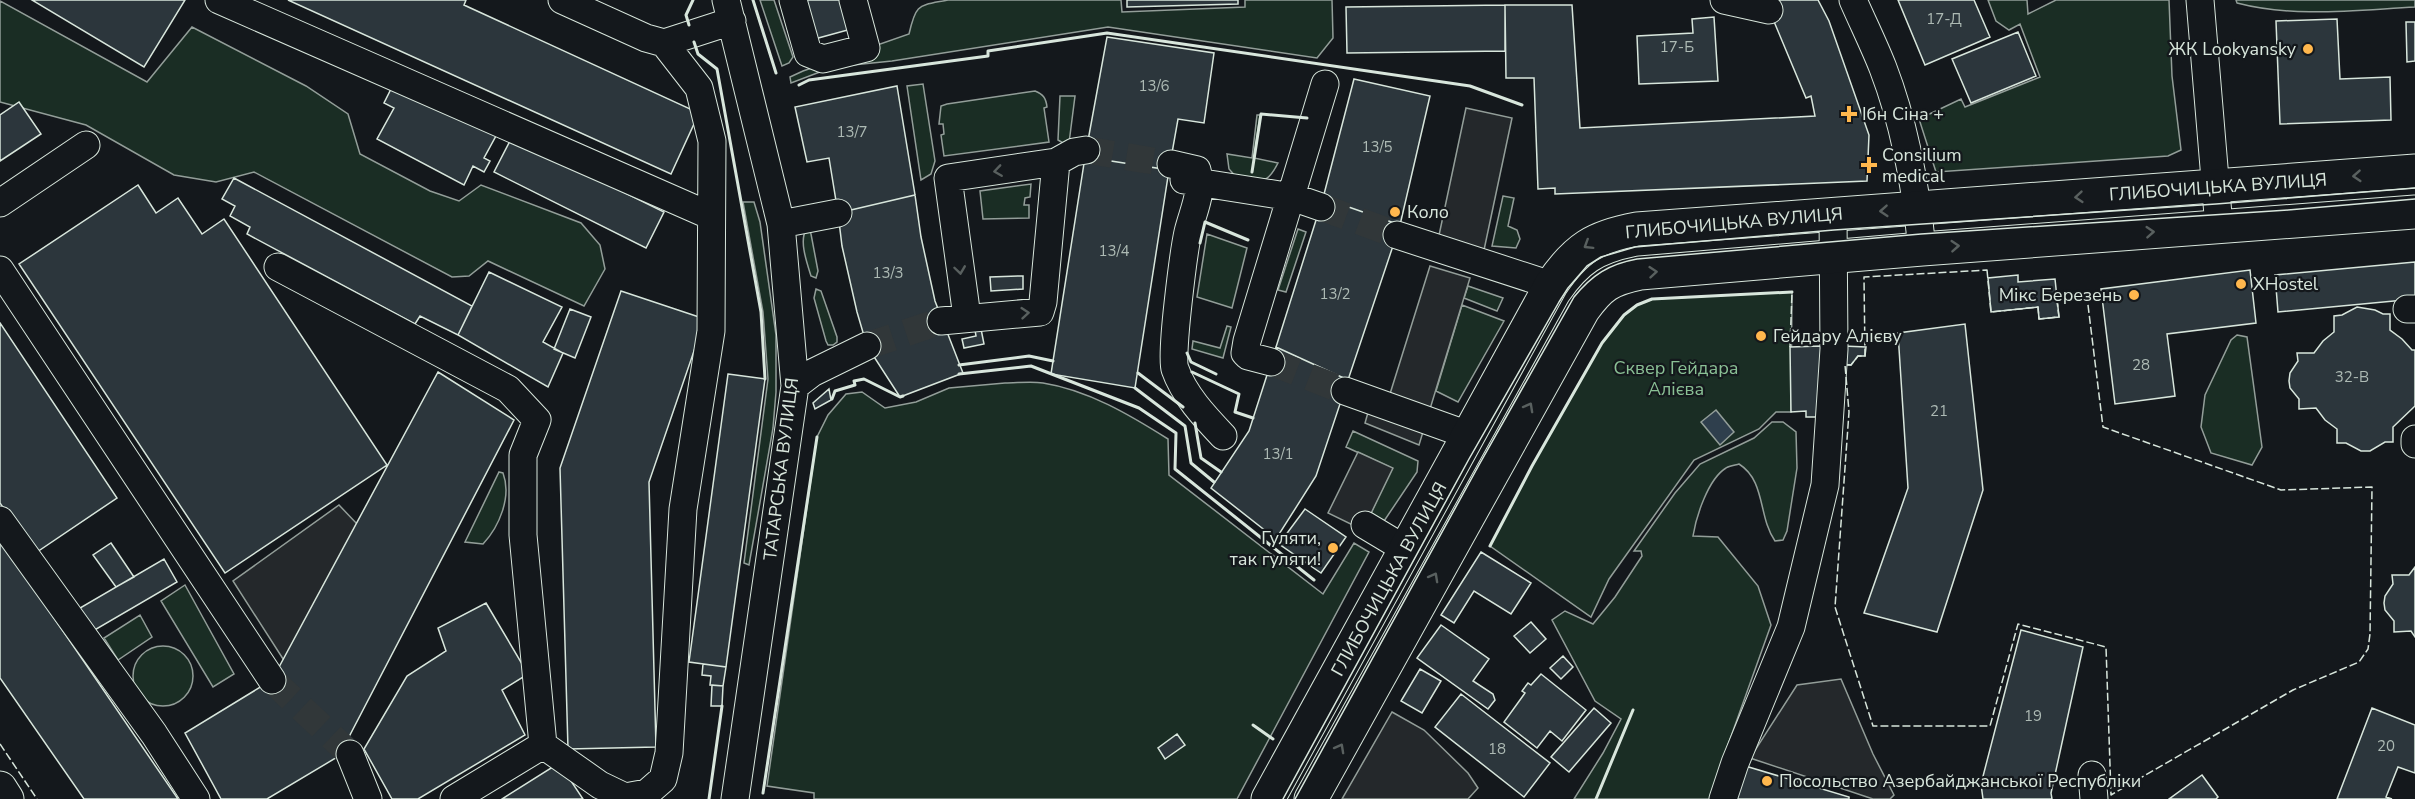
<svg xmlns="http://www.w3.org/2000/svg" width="2415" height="799" font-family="'Nunito Sans',sans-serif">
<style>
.green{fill:#1a2d24;stroke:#939e99;stroke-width:1.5}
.parking{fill:#24282b;stroke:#939e99;stroke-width:1.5}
.water{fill:#2f3f4d;stroke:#939e99;stroke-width:1.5}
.building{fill:#2c363c;stroke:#d8e6dc;stroke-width:1.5}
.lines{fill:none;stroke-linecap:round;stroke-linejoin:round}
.minor-tunnel{stroke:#313739;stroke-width:27;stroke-dasharray:27 14;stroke-linecap:butt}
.minor-casing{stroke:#d8e6dc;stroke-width:29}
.major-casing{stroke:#d8e6dc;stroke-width:35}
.minor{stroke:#14181c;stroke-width:27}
.major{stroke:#14181c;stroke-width:33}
.tram{stroke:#d8e6dc;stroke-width:1.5}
.fence{stroke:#d8e6dc;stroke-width:1.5;stroke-dasharray:8 3;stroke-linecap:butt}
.wall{stroke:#d8e6dc;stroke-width:3}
.oneway{stroke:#59605f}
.poi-dot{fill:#ffb74d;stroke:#14181c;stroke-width:2}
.labels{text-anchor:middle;stroke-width:4.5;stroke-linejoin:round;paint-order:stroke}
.number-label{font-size:15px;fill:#adbab4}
.poi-label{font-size:18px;fill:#d8e6dc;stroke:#14181c;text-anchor:start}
.street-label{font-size:18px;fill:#d8e6dc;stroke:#14181c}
.park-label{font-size:18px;fill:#8ac095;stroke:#14181c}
</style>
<rect width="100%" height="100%" fill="#14181c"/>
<path class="green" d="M760,0H774L793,57L789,63L782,66Z
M948,0H1121L1122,12L1245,7V0H1332L1333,38L1317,58L1108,27L892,61L833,67L791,83L790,77L803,71L909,34C916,3 918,6 948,0Z
M1988,0H2027L2028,14L2056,0H2169L2172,76L2181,150L2168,156L1936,172L1919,119L1961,99L1965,107L2040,77L2020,24L2009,30L1996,21Z
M2236,0H2415V7C2356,10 2294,18 2237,3Z
M0,1L147,82L192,27L306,86L348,114L360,154L430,191L459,201L481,185L581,223L600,245L605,269L584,306L488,261L469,276L452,277L254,172L216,182L174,175L86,125L0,102Z
M923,84L935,161L931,174L921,180L907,86Z
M1035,91C1043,94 1046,98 1047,107L1044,108L1049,142L944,156L941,135L944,134L943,124H939L941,106L947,104Z
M1060,96H1075L1069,143H1063L1058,140Z
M1257,115H1260L1254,158L1278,163C1266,187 1261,180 1237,178L1229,169L1227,154L1252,158Z
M1031,184L1030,197L1025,198L1024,205H1029V218L983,219L980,191Z
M1503,196L1514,198L1508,226L1517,230L1520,239L1516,248L1492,246Z
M743,202H754L760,222L776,335V392L773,428L749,565L744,563L768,379L763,312Z
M1298,229L1306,232L1286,292L1278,290Z
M806,230H809L811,234L818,271L816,278L811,276C807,263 799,241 806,230Z
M1207,234L1247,248L1232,308L1197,297Z
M1468,286L1503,298L1497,311L1464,298Z
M816,289L821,291L837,337V342L833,345H828L826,341L814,298Z
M1792,292L1791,412H1776L1759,429L1694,460L1609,579L1591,617L1490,546L1532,466L1602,343L1624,315L1637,305L1653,299Z
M1462,305L1504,321L1458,402L1436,391Z
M1227,326L1231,327L1223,358L1192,349L1193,341L1220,348Z
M2237,335L2247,337L2262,447L2252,465L2211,453L2201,427L2205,395L2231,340Z
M1005,383C1017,383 1031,381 1043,383C1088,390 1130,415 1168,439L1169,475L1323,594L1354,543L1369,552L1237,799H814V793L767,786L817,437L828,415L846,394L862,392L885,408L916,402L949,388Z
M1772,422H1783L1796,432L1797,468L1787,531L1783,540L1775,541C1758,517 1766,481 1739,464C1736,465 1729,466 1726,468C1708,479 1696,517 1693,536L1718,537L1758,586L1771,625L1724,756L1713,799H1574L1603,753L1621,719L1595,701L1552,620L1565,611L1593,624L1615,597L1642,556L1641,551H1634L1675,493L1700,464L1754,438Z
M1353,431L1418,461L1417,472L1380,527L1367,521L1392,468L1346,447Z
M499,472L503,473C512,497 499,527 483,544L465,542Z
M185,585L234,674L213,687L161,601Z
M140,615L152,637L118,660L104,638Z
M133 676a30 30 0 1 1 60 0a30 30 0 1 1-60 0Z"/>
<path class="parking" d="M1466,108L1512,118L1484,250L1438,240Z
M1430,266L1470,278L1419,445L1365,423L1369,409L1384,413Z
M1358,452L1393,468L1363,530L1328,513Z
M339,505L359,526L285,662L233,581Z
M1841,679L1873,754L1894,795L1890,799H1873L1750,758L1797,685Z
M1392,712L1424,730L1468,773L1478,788L1468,799H1342Z"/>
<path class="water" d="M1716,410L1734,432L1720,445L1701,422Z"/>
<path class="building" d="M32,0H185L144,67Z
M288,0H466L464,5L699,113L671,174Z
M800,0H847L855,28L811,40Z
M1127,0H1238V4L1127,7Z
M1765,0H1818L1829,21L1869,135L1867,181L1555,194V188L1538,189L1534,78H1506L1505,5H1572L1580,128L1815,116L1811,96L1806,98Z
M1898,0H1974L1990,37L1925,65Z
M1505,5V51L1347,53L1346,7Z
M1714,17L1718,81L1639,84L1637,36L1693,33L1692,19Z
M2337,19L2340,79L2390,77L2391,120L2280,124L2276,21Z
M2406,22H2415V61L2407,62Z
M2018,32L2036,76L1971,103L1952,59Z
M1107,37L1214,53L1204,123L1178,119L1169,170L1085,157Z
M1354,79L1430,96L1400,225L1323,198Z
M395,81L497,134L484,158L490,161L484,172L473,166L464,185L377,139L394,108L384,103Z
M897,86L915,195L838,213L829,158L807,162L795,107Z
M19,102L41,134L0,161V115Z
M512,137L664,212L646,248L494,172Z
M1085,157L1169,170L1135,388L1051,374Z
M234,178L472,306L458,335L420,316L415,324L247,234L250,227L230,216L235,206L222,199Z
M138,185L156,213L178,198L202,234L224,219L387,465L225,573L19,264Z
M915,195L921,237L935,301L963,373L900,397L867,346L857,312L842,246L838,213Z
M1323,198L1400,225L1348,380L1276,347Z
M2415,262V299L2278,312L2275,275Z
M2250,270L2256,323L2167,334L2175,396L2115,404L2101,289Z
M489,272L562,307L543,342L563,353L548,387L458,335Z
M2018,275V282L2055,279L2059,317L2039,319L2038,307L1991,312L1988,278Z
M1019,276H1023V289L991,291L990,277Z
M621,291L705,319L649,482L656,747L568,749L560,468Z
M2357,307L2375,310L2383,314H2390V330L2402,339L2412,350H2415V406L2393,427V442H2385L2370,451H2361L2346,443H2337V429L2325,420L2316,408L2299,409V399L2290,388L2289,381L2290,373L2298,361L2297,353H2314L2323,341L2334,332V316L2342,315Z
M570,309L591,317L575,358L554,349Z
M0,323L117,498L34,554L0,503Z
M1965,324L1983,490L1937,632L1864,613L1908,488L1898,333Z
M981,329L984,344L964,348L962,339L976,336L975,330Z
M1821,346L1818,417H1806V411L1791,412L1790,347Z
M1843,346L1866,347L1865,356H1858L1851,365L1842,364Z
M1276,347L1348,380L1316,476L1276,539L1211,488L1249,431Z
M438,372L514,420L339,756L267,799H221L185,733L272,680Z
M728,374L765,379L726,667L689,662Z
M829,389L831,400L815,409L813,403Z
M1305,509L1346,537L1321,573L1279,544Z
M0,539L178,799H84L0,678Z
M111,543L134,577L116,587L93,555Z
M1481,552L1531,583L1511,614L1474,591L1454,623L1441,615Z
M164,559L177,582L93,631L80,608Z
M2415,567V637L2411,631L2394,632V621L2385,610L2384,603L2385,596L2393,584L2392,575H2409Z
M486,603L528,674L502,690L525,735L418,799H392L364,749L407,676L446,651L438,628Z
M1531,622L1546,639L1530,653L1514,636Z
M1441,625L1489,659L1473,681L1493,694L1495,700L1488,709L1417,658Z
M2021,630L2083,647L2051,793L2052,799H1983L1981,784Z
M1563,656L1573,667L1561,679L1550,668Z
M703,664L726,667L723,686L710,685L711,676L702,675Z
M1420,669L1441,681L1422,713L1401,701Z
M1541,674L1586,710L1562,741L1550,731L1537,748L1504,722L1525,693L1522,691L1528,683L1531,685Z
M712,685L723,686L722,706H711Z
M1461,694L1550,763L1524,797L1435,727Z
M1594,708L1611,723L1569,772L1551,757Z
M2372,708L2415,725V773L2398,767L2386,797L2392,799H2337Z
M1177,734L1185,745L1165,759L1158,748Z
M559,763L583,799H502Z
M1742,765L1849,797V799H1732Z
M2202,775L2218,797L2216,799H2169Z"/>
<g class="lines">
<path class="minor-tunnel" d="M1086,150L1171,164
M1321,207L1397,235
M867,346L941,321
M1271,362L1345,391
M272,680L350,754"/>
<g class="minor-casing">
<path id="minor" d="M219,0L711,216
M562,0L646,38L664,43L732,21
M726,0L781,224L795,386L735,799
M793,0L808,53L823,59L866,48L853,0
M1724,0L1769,10
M1853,0C1863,23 1874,45 1883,68C1905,125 1916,188 1922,249
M2200,0L2219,227
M1171,164L1197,170C1204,191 1193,211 1188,232C1184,250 1170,356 1175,369C1184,395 1205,417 1223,436
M1184,180L1292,197L1321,207
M0,203L86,145
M781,224L838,213
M1397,235L1551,285
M278,267L508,389L537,420L523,455V535L543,745L600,785L625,797L647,793L663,779L669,753L683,509L711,331L712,141L699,88L664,43
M0,270L272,680
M2407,309H2415
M967,317L948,178L1056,162L1074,152L1086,150
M941,321L1040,312L1043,302L1056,162
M1271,362L1248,356L1245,353L1247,341L1325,84
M795,386L812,373L867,346
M1345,391L1468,435
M2415,439V444
M0,520L154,734L196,799
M1365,525L1405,549
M350,754L368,799
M2092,775L2094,799
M454,799L543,745
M1723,799L1735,763L1791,627L1825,485L1834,349L1833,215"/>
</g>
<g class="major-casing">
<path id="major" d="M0,788L7,799
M1268,799L1551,285C1576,248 1594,237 1637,229L2415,171
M1311,799L1583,310C1600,286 1610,279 1640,273L1922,249L2415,212"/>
</g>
<use href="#minor" class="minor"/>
<use href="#major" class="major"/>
<path class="tram" d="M1283,799L1469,459L1559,302L1568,288L1587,266L1601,257L1635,247L1834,230L2216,204L2415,188
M1295,799L1479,465L1574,297C1592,275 1609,264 1637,259L1921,234L2288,210L2415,199"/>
<path class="fence" d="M1987,270L1991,312L2038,307L2039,319L2059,317L2057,301L2087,297L2103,427L2281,490L2372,487L2370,634L2368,649L2359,662L2293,690L2111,795L2106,647L2018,624L1990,726H1873L1835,607L1849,412L1845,365H1851L1858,356H1865L1864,277Z
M1790,347L1792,292
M0,744L37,799"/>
<path class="wall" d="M753,0L776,73
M689,25L686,15L693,0
M694,42L698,54L717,69L761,312L765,379
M799,85L809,80L988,56V51L1107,33L1470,86L1522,105
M1252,172L1261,114L1307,118
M1200,243L1205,222L1248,240
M1187,353L1191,362L1216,374
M959,365L1029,356L1053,361
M1192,372L1239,394L1235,412L1253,418
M1138,373L1183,407
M959,374L1031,366L1139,408L1176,433L1175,469L1314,580
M1135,388L1185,426L1191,463L1214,482
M832,399L835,391L855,385L854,381L864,379L900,397L903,396
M1195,423L1201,458L1221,472
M1490,546L1532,466L1602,343L1624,315L1637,305L1652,299L1792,292
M1253,725L1273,739
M763,793L817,437
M709,799L722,706
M1596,799L1633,710"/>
</g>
<defs><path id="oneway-chevron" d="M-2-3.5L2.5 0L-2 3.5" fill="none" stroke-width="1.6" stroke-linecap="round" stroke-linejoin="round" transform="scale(1.5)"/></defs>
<g class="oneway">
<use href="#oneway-chevron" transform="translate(998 171) rotate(172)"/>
<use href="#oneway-chevron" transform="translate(2357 176) rotate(176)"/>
<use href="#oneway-chevron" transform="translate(2079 197) rotate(175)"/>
<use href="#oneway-chevron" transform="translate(1884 211) rotate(176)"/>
<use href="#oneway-chevron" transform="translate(2150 232) rotate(-4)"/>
<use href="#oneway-chevron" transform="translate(1588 245) rotate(148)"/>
<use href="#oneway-chevron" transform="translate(1955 246) rotate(-4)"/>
<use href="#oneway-chevron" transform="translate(960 270) rotate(82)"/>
<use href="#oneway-chevron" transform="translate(1653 272) rotate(-5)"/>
<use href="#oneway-chevron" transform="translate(1025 313) rotate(-5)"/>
<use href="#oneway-chevron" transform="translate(1529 407) rotate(-61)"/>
<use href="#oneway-chevron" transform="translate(1434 577) rotate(-61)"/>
<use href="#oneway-chevron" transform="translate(1340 748) rotate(-61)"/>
</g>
<g class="poi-dot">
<circle cx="2308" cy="49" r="6"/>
<path d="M1846 105h6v6h6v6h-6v6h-6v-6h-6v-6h6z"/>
<path d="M1866 156h6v6h6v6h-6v6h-6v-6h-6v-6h6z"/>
<circle cx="1395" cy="212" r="6"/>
<circle cx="2241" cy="284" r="6"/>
<circle cx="2134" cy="295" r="6"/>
<circle cx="1761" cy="336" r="6"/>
<circle cx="1333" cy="548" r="6"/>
<circle cx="1767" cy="781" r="6"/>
</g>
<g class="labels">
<g class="number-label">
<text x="1944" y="24">17-Д</text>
<text x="1677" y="52">17-Б</text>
<text x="1154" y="91">13/6</text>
<text x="852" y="137">13/7</text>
<text x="1377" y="152">13/5</text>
<text x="1114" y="256">13/4</text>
<text x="888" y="278">13/3</text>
<text x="1335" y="299">13/2</text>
<text x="2141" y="370">28</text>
<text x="2352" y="382">32-В</text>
<text x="1939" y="416">21</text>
<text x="1278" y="459">13/1</text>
<text x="2033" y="721">19</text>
<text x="2386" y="751">20</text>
<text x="1497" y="754">18</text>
</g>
<g class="poi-label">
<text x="2296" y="55" text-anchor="end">ЖК Lookyansky</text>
<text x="1862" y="120">Ібн Сіна +</text>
<text x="1882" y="161">Consilium<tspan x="1882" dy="21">medical</tspan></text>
<text x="1407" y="218">Коло</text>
<text x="2253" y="290">XHostel</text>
<text x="2122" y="301" text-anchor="end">Мікс Березень</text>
<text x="1773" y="342">Гейдару Алієву</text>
<text x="1321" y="544" text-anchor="end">Гуляти,<tspan x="1321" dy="21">так гуляти!</tspan></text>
<text x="1779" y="787">Посольство Азербайджанської Республіки</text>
</g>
<g class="street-label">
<text transform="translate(2218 187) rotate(-4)" y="6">ГЛИБОЧИЦЬКА ВУЛИЦЯ</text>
<text transform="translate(1734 223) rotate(-5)" y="6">ГЛИБОЧИЦЬКА ВУЛИЦЯ</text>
<text transform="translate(781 469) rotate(-83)" y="6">ТАТАРСЬКА ВУЛИЦЯ</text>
<text transform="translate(1389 579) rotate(-61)" y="6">ГЛИБОЧИЦЬКА ВУЛИЦЯ</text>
</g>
<g class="park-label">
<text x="1676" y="374">Сквер Гейдара<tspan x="1676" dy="21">Алієва</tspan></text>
</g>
</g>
</svg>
